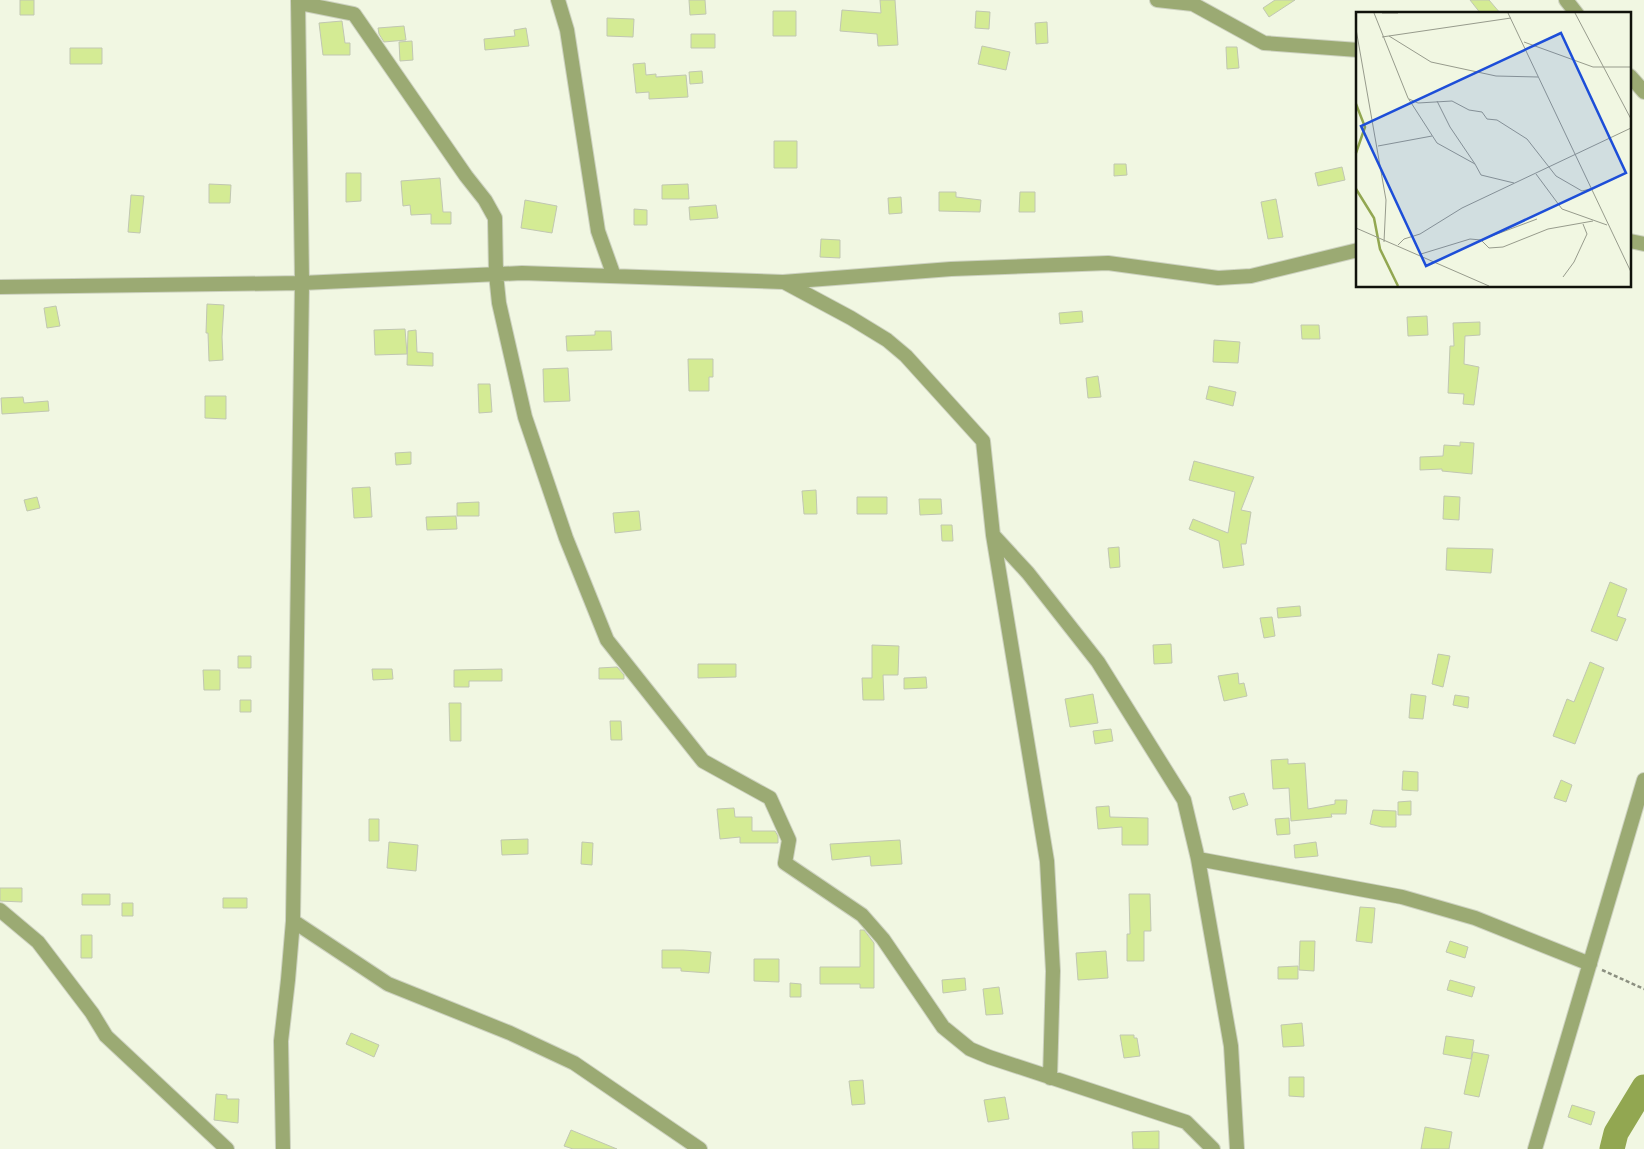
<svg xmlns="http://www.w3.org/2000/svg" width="1644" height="1149" font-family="Raleway,sans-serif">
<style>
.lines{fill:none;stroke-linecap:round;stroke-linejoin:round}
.river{stroke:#92a751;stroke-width:25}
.building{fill:#d4eb94;stroke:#c1c7b2}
.minor-casing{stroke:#cdd2c0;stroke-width:16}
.path{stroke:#8c9081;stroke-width:2.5;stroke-dasharray:4 2.5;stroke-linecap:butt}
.minor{stroke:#9baa73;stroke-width:14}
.inset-river{fill:none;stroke:#92a751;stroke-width:2.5}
.inset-road{fill:none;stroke:#979b8c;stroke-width:1}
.view{fill:#1d4ed8;fill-opacity:0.15;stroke:#1d4ed8;stroke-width:2.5}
.inset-edge{fill:none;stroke:#10120b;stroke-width:2.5}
</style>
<rect width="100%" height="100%" fill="#f1f7e2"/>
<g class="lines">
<path class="river" d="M1612,1149L1616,1133L1644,1087"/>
</g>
<path class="building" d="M20,0H34V15H20Z
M689,0H705L706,14L690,15Z
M880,0H895L898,45L878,46L877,34L840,31L842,10L881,13Z
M1275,0H1295L1269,17L1263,8Z
M1470,0H1489L1501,14H1481Z
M773,11H796V36H773Z
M976,11L990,12L989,29L975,28Z
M607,18L634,19L633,37L607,36Z
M342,21L345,43H350V55H323L319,23Z
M1047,22L1048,43L1036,44L1035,23Z
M404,26L406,40L384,42L379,34L378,28Z
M526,28L529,46L485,50L484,39L515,36L514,30Z
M691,34H715V48H691Z
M412,41L413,60L400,61L399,42Z
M982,46L1010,52L1006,70L978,64Z
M1226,47H1237L1239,68L1227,69Z
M70,48H102V64H70Z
M645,63L646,75L656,74V77L686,75L688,97L649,99V92L636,93L633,64Z
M702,71L703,83L690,84L689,72Z
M774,141H797V168H774Z
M1114,164H1126L1127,175L1114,176Z
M1342,167L1345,180L1318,186L1315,173Z
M346,173H361V201L346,202Z
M440,178L443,212H451V224H431V214L411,215L410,205L403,206L401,181Z
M209,184L231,185L230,203H209Z
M688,184L689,199H662V185Z
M939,192H956V197L981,200L980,212L939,211Z
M1020,192H1035V212H1019Z
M131,195L144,196L140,233L128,232Z
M901,197L902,213L889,214L888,198Z
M1276,199L1283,237L1268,239L1261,202Z
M525,200L557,206L552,233L521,228Z
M716,205L718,218L690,220L689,207Z
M634,209L647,210V225H634Z
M821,239L840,240V258L820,257Z
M207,304L224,305L222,337L223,360L209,361L208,333H206Z
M56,306L60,326L47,328L44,308Z
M1082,311L1083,322L1060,324L1059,313Z
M1427,316L1428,335L1408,336L1407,317Z
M1480,322V335L1465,336L1464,364L1479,367L1474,405L1463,404L1464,394L1448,393L1450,346H1454L1453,323Z
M1301,325H1319L1320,339H1302Z
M405,329L407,354L375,355L374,330Z
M416,330L417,352L433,353V366L407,365L408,331Z
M595,331H611L612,350L567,351L566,336L595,335Z
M1214,340L1240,342L1238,363L1213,362Z
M688,359H713V377H709V391H689Z
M568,368L570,401L544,402L543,369Z
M1098,376L1101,397L1088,398L1086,378Z
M478,384H490L492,412L479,413Z
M1209,386L1236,392L1233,406L1206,399Z
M205,396H226V419L205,418Z
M23,397L24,403L48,401L49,411L2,414L1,398Z
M1460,442L1474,443L1472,474L1442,471V469L1420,470V457L1443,456L1444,445L1460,446Z
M411,452V464L396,465L395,453Z
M1194,461L1254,477L1241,510L1251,512L1246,544H1241L1244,565L1223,568L1219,541L1189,529L1193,519L1228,533L1235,492L1189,480Z
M370,487L372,517L354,518L352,488Z
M816,490L817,514H804L802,491Z
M1444,496L1460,497L1459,520L1443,519Z
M37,497L40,508L27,511L24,500Z
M857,497H887V514H857Z
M919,499H941L942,514L920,515Z
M479,502V516H457V503Z
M639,511L641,530L615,533L613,513Z
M456,516L457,529L427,530L426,517Z
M941,525H952L953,541H942Z
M1119,547L1120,567L1110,568L1108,548Z
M1447,548L1493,549L1491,573L1446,570Z
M1610,582L1627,589L1617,616L1626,619L1617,641L1591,631Z
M1300,606L1301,616L1278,618L1277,608Z
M1272,617L1275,636L1264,638L1260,618Z
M1171,644L1172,663L1154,664L1153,645Z
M872,645L899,646L898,675H883L884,700H863L862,678H872Z
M1438,654L1450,656L1443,687L1432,684Z
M238,656H251V668H238Z
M1590,662L1604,668L1575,744L1553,736L1567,699L1574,702Z
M698,664H736V677L698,678Z
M617,667L624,675V679H599V668Z
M372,669H392L393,679L373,680Z
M502,669V681H469V687H454V670Z
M203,670H220V690H204Z
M1238,673L1239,684L1244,683L1247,696L1224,701L1218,676Z
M926,677L927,688L904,689V678Z
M1093,694L1098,723L1070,727L1065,699Z
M1411,694L1426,696L1423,719L1409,718Z
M1455,695L1469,697L1468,708L1453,705Z
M240,700H251V712H240Z
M449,703H461V741H450Z
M610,721H621L622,740H611Z
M1111,729L1113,741L1095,744L1093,731Z
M1288,759V764L1305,763L1308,809L1335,804V800H1347L1346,814H1331L1332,817L1291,821L1289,788L1273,789L1271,760Z
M1403,771L1418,772V791L1402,790Z
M1561,780L1572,785L1566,802L1554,798Z
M1244,793L1248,805L1233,810L1229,797Z
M1411,801V815H1398V802Z
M1109,806L1110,817L1148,818V845H1122V827L1098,829L1096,807Z
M734,808L735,817H752V831H775L778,836V843H740V837L720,839L717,809Z
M1373,810L1396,811V827H1382L1370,824Z
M1289,818L1290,834L1277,835L1275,819Z
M369,819H379V841H369Z
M528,839V854L502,855L501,840Z
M900,840L902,864L871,866L870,856L832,860L830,844Z
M389,842L418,845L416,871L387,868Z
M582,842L593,843L592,865L581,864Z
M1316,842L1318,856L1295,858L1294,845Z
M0,888H22V902L0,901Z
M82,894H110V905H82Z
M1129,894H1150L1151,931H1144V961H1127V934H1130Z
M223,898H247V908H223Z
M122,903H133V916H122Z
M1360,907L1375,908L1372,943L1356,941Z
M860,930H864L874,943V988H860V984H820V967H860Z
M81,935H92V958H81Z
M1300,941H1315L1314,971L1299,970Z
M1450,941L1468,947L1465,958L1446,952Z
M662,950H683L711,952L709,973L681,971V968H662Z
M1106,951L1108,978L1078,980L1076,953Z
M754,959H779V982L754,981Z
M1298,966V979H1278V967Z
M965,978L966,990L943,993L942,980Z
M1450,980L1475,987L1472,997L1447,990Z
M790,983L801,984V997H790Z
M999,987L1003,1014L986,1015L983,989Z
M1302,1023L1304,1046L1283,1047L1281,1025Z
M351,1033L379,1045L374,1057L346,1044Z
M1120,1035H1134V1038H1137L1140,1056L1124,1058Z
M1446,1036L1474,1040L1471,1059L1443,1054Z
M1473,1052L1489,1055L1479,1097L1464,1094Z
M1289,1077H1304V1097L1289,1096Z
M863,1080L865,1104L852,1105L849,1081Z
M216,1094L227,1095V1099H239L238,1123L214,1120Z
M1005,1097L1009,1119L988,1122L984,1100Z
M1572,1105L1595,1112L1591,1125L1568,1117Z
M1425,1127L1452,1132L1449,1149H1421Z
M571,1130L617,1149H573L564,1146Z
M1159,1131V1149H1133L1132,1132Z"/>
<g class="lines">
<g class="minor-casing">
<path id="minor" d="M558,0L567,30L598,231L614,276
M1157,0L1193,4L1264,43L1358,50
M1566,0L1577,14
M299,3L354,14L466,176L485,200L495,218L496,274L499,303L525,417L566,538L607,640L703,761L770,798L789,840L785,863L862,915L883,939L943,1027L970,1049L989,1057L1186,1122L1213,1149
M1630,76L1644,92
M1630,241L1644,244
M784,282L851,318L887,340L906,356L983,441L993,535L1028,573L1098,662L1184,800L1198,859L1231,1046L1237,1149
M0,287L302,283L522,273L783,282L951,269L1108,263L1218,278L1251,276L1358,250
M993,535L1047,861L1053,971L1050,1078
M1198,859L1402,897L1475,918L1590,964
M0,910L38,942L92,1013L106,1036L227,1149
M293,921L388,984L510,1033L574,1063L700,1149
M283,1149L281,1041L288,980L293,921L302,283L298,0
M1535,1149L1644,780"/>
</g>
<path class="path" d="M1602,970L1644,989"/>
<use href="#minor" class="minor"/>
</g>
<g transform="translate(1356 12)">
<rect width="275" height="275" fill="#f1f7e2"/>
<path class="inset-river" d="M0,92L9,115L0,141M0,177L18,206L24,237L42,274"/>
<path class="inset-road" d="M18,1L52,86L81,131L119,152L125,163L158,171M26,1H42M152,1L275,260M219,1L275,107M0,17L30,188L28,230M33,24L75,50L140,64L182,65M26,25L155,6M168,30L237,55H275M53,87L62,91L96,89L113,98L126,100L131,107L141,108L171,127L200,164L226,179L234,177M81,89L94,115L119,152M22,134L76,124M180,162L206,197L251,213M0,216L133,274M125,228L133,236L147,235L192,217L237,209M42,233L48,227L64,222L106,196L275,116M65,242L114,227L125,228L181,207M207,265L218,250L231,222L227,212"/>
<path class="view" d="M205,21L270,161L70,254L5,114Z"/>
<rect width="275" height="275" class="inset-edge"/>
</g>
</svg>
